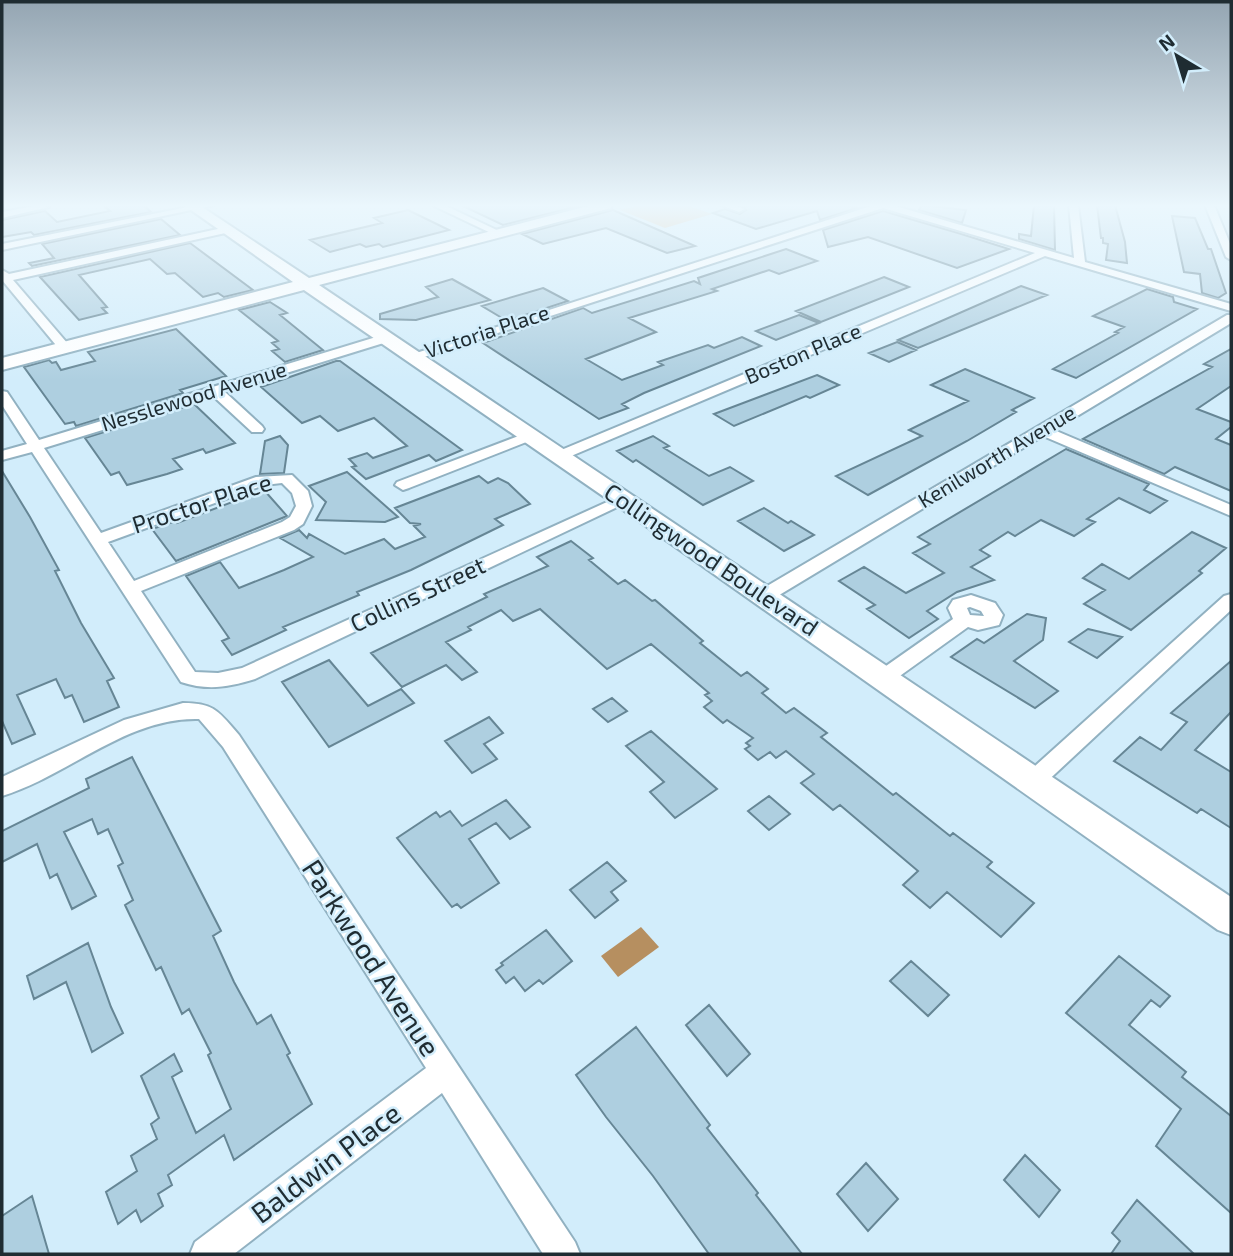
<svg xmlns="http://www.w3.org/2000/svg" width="1233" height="1256" font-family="'Exo 2',sans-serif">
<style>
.green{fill:#e0c19d}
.water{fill:#b68f60}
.building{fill:#aecfe0;stroke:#668695;stroke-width:2}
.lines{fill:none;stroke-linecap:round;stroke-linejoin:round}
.street-casing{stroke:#91b1c1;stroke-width:4}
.secondary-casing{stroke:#91b1c1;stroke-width:4}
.street{fill:#fff;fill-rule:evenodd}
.secondary{fill:#fff;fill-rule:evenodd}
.labels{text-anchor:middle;stroke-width:5;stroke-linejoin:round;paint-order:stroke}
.far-street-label{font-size:21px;fill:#1f2c32;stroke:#d2edfb}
.street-label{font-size:24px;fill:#1f2c32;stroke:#d2edfb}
.near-street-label{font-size:28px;fill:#1f2c32;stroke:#d2edfb}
</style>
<rect width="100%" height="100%" fill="#d2edfb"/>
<path class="green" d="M641,205H686L712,214L665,228L620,210Z"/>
<path class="water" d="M641,927L659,947L618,977L601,956Z"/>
<path class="building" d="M103,205H143L151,212L34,235L31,232L2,237V220L45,211L57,222L110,211Z
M461,205H583L503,225Z
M742,205H848L857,208L820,220L817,211L756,229L713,213L725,209L740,214L746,210Z
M922,205L966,210L962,223L919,210Z
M1034,205H1054L1055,250L1019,239V234L1031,236Z
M1097,205H1115L1125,242L1127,263L1106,260L1108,244L1103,243V238H1101Z
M408,210L449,230L383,247L379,244L366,247L360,244L330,252L310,240L382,223L374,218Z
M613,210L695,246L667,253L606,228L543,244L522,234Z
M883,211L958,233L1009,249L957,268L868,237L828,247L823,230Z
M1172,216L1195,218L1208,249H1211L1226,293L1218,298L1202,293L1200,274L1184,272Z
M161,219L180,235L32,266L29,263L54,258L42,244Z
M190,243L253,290L224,297L218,293L203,297L175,273L167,274L150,259L79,275L107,307L102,308L107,313L79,320L40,277Z
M786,249L817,261L779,274L769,270L712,289L717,291L629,318L656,332L586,359L622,380L663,365L658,362L708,345L714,348L742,337L761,346L644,393L622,404L628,408L599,419L483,343L583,308L592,313L694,281L700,284L698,278Z
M884,277L909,287L821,322L796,311Z
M452,279L490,300L416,320L380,319V314L438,297L426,287Z
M1021,286L1047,295L918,348L898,340Z
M543,288L568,301L507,321L482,306Z
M1147,289L1173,297L1174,302L1197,309L1076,378L1053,369L1118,333L1115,332L1124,327L1093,316Z
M270,302L287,313L280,315L323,350L285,362L272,351L279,349L272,343L278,341L239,310Z
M799,315L819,323L776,340L756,331Z
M176,329L226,376L180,390L183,393L76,426L74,422L65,424L24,367L49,360L52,363L56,362L61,370L95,361L88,352Z
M897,342L916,350L889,362L869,353Z
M1231,349V386L1197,409L1231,422V427L1216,439L1231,445V491L1175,467L1164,474L1083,439L1212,367L1204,364Z
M336,361H340L462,450L436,461L429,455L366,479L352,467L356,466L349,459L367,453L373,458L407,446L374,418L338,431L320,416L302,423L261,387Z
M965,369L1034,398L1012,410L1016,412L967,441L868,495L836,476L922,436L909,430L968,401L931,385Z
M817,375L839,385L810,398L806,396L734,426L714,414Z
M194,404L235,443L206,453L203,449L173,459L182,469L167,474L127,485L119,472L111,475L85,438Z
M280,436L288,445L284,473L260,474L265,441Z
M653,436L669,446L664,448L709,476L730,467L753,481L703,505L636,460L633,462L617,451Z
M1066,449L1149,484L1144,490L1167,501L1150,513L1119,498L1087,519L1095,522L1074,536L1041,520L1015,536L1008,532L980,550L990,556L971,567L994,580L957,592L927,611L938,619L909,638L867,609L875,605L839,581L864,567L906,593L944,573L913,553L930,544L918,537Z
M2,471L30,517L59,570L55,571L81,623L114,678L107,681L119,707L84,722L72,695L65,698L56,679L17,695L35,734L12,744L2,721Z
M347,472L398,517L385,522L316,520L326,502L309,486Z
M479,476L488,483L498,478L508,483L530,504L495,519L503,525L411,570L357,592L359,595L283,627L286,630L232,655L222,641L229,638L186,576L220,562L239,588L284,570L313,557L280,538L299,530L307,538L309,534L345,554L384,539L395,549L425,537L414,526L421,524L410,523L395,508Z
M264,490L287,516L176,561L152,529L176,521L177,523Z
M764,508L788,523L791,521L814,535L784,551L738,521Z
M1192,532L1226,548L1199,571L1202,573L1131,630L1084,604L1105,590L1083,578L1102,564L1129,579Z
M571,541L593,558L589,560L618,584L625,580L652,601L655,600L703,641L700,643L741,676L747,672L768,689L762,693L786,713L794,708L827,733L821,737L893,795L896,793L950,836L953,833L992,862L987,867L1034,903L1001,937L947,892L930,908L903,885L918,871L840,805L833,810L801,783L814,774L786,751L776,758L770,752L758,760L745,749L750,746L746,743L753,738L727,720L723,723L704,707L712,701L705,695L709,693L651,644L607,669L540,609L513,621L501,610L468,627L471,630L446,642L477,672L462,680L446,665L402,687L371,653L487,597L484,594L548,566L537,557Z
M1027,614L1046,618L1043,640L1014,661L1058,691L1035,708L951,657L977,639L984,643Z
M1088,629L1122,637L1097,658L1069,642Z
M329,660L368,706L401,689L414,703L329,747L282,682Z
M1231,661V712L1195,750L1231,772V828L1201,809L1197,813L1114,761L1140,737L1161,750L1187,722L1171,713Z
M612,698L627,711L608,722L593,709Z
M489,717L503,733L484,744L497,759L472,773L445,741Z
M651,731L717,789L675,818L650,792L664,782L626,746Z
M132,757L221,931L213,936L234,982L257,1024L271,1015L290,1053L287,1055L312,1104L234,1160L224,1135L168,1175L172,1185L158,1194L163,1206L141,1222L136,1210L118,1224L106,1192L137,1171L131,1156L157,1139L151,1124L159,1118L141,1076L174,1054L182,1071L172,1077L196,1133L231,1109L208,1055L211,1053L189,1009L182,1014L161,967L156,970L125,905L133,900L118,866L123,863L108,829L98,834L92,819L64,832L96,896L72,909L57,874L50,878L37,844L2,862V831L89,788L86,779Z
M769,796L790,814L769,830L748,811Z
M506,800L530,827L510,839L496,823L469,839L499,883L461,908L457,904L452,907L397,838L436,812L440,817L450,811L462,826Z
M607,862L626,881L611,892L618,900L595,918L570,890Z
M546,930L572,961L543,984L539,980L525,991L514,977L506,983L496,970L503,965L501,963Z
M88,943L111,1007L123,1033L92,1052L66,982L34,999L27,976Z
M1119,956L1170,996L1160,1007L1151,1000L1129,1025L1186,1072L1182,1077L1231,1116V1213L1156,1146L1181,1109L1066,1013Z
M911,961L949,995L928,1016L890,981Z
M709,1005L750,1054L727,1076L686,1025Z
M636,1027L710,1125L707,1128L758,1193L756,1195L802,1254H709L653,1176L606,1117L576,1075Z
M1025,1155L1060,1190L1039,1217L1004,1180Z
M866,1163L898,1199L868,1231L837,1194Z
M32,1196L49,1254H2V1216Z
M1137,1200L1194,1254H1111L1120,1241L1112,1233Z"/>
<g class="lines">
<g class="street-casing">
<path id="street" d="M41,205L49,207L2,218V212Z
M198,205H215L2,250V244Z
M432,205H444L503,233L495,235Z
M721,205H735L744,209L739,212Z
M874,205H892L1074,258L1069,205H1078L1085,262L1231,304V311L1045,256L564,459H554L551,456L554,453L1035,253L883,208L418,359H408L407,356Z
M1205,205H1214L1231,246V260L1226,257Z
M227,227L230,228V232L13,280L68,344V350H60L2,280V270L9,274Z
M1227,315H1231V323L1054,430L1231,505V516L1043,436L771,600L764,602L755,596L757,592Z
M386,334L392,338L390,341L225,392L262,426L264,429L262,432H252L213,396L44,448L101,533L256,477L292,475L308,491L312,506L303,524L294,530L141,591L195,672L218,673L242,668L618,497L624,495L632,500L255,679C229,687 208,691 181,682L32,452L2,460V451L27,444L2,405V391L7,392L39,440ZM282,483L292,493L296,506L290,517L282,522L134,581L108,542L264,485Z
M529,432L534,433L536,436L534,439L409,488L403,490L395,485L397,482Z
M1231,594V610L1041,787L1033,790L1025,787L1022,781L1025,775L1224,596Z
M971,595L995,603L1003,615L999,625L978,630L968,627L890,683L883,685L876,683L873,678L876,673L953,619L948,608L953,600ZM970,607L981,611L984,616L970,615L967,608Z
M183,703C215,703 219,712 239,735L575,1242L580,1254H543L442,1093L234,1254H190L195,1242L426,1068L223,747L199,719C126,717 68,776 2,796V777L124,720Z"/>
</g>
<g class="secondary-casing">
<path id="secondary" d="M184,205H199L309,278L592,205H612L611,208L319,285L1231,897V935L1218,930L616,505L304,290L2,370V358L293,282Z"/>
</g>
<use href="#street" class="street"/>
<use href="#secondary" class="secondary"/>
</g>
<linearGradient id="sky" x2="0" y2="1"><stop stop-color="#94a5b2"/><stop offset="0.54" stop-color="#ebf7fd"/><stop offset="1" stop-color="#ebf7fd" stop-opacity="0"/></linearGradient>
<rect width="1233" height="381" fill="url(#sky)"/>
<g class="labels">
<g class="far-street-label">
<text transform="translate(487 332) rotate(-18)" y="7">Victoria Place</text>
<text transform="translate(803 354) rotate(-23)" y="7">Boston Place</text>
<text transform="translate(194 397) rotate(-17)" y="7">Nesslewood Avenue</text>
<text transform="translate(997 457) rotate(-31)" y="7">Kenilworth Avenue</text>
</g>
<g class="street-label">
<text transform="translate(202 504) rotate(-18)" y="8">Proctor Place</text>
<text transform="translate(711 560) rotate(34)" y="8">Collingwood Boulevard</text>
<text transform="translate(418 595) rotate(-25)" y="8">Collins Street</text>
</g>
<g class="near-street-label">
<text transform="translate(371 958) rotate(57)" y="10">Parkwood Avenue</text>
<text transform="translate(326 1163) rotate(-37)" y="10">Baldwin Place</text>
</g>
</g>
<rect width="1233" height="1256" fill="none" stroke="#1f2c32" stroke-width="7"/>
<g transform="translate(1177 56) rotate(322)" stroke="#d2edfb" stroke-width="5" paint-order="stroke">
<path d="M0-5L12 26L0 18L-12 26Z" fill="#1f2c32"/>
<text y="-10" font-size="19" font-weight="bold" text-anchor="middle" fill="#1f2c32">N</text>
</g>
</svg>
